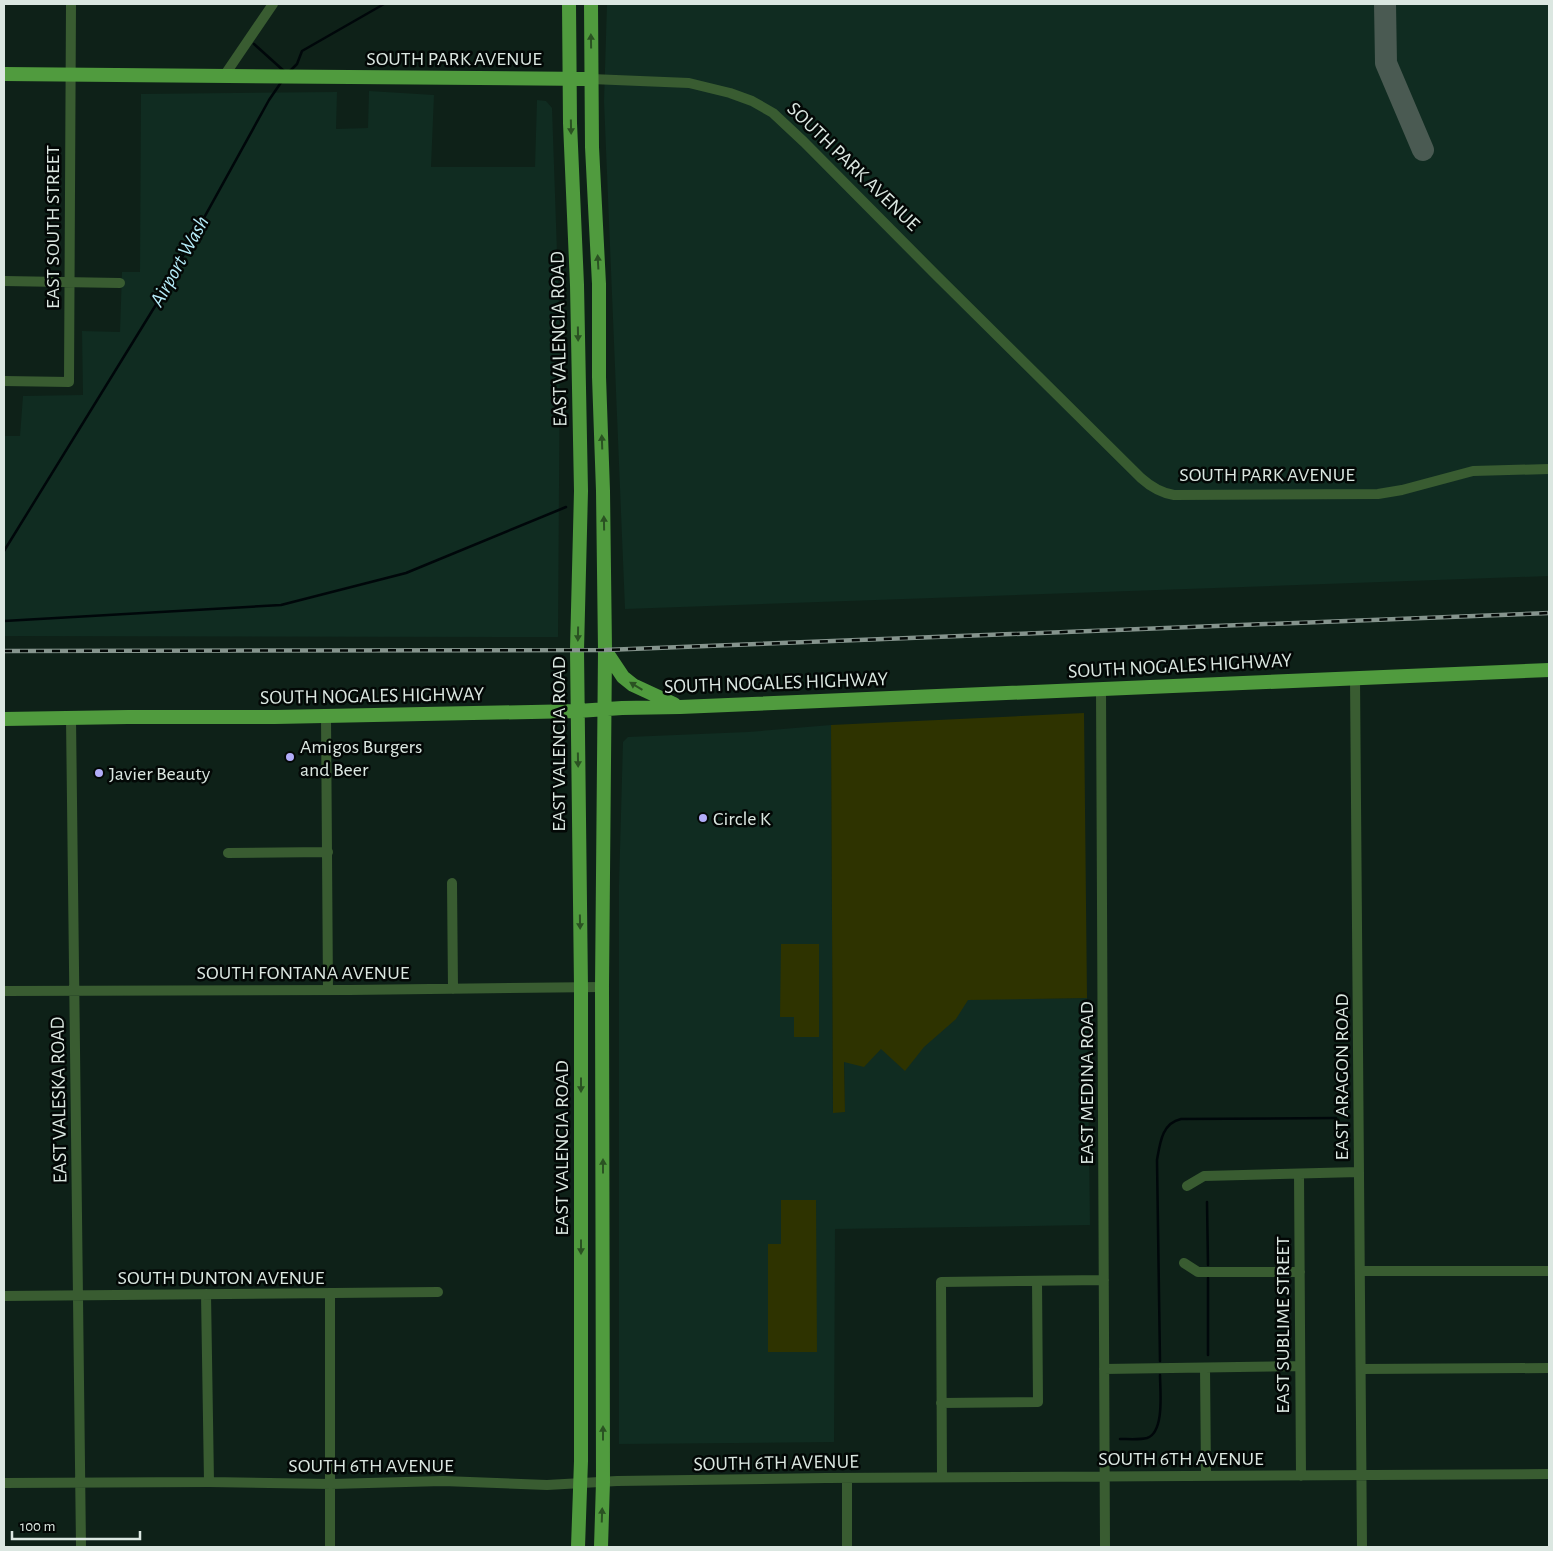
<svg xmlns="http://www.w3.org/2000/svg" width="1553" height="1551" font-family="'Alegreya Sans',sans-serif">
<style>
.built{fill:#102c21}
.green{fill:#2e3300}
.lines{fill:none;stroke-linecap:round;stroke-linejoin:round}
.stream{stroke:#00070a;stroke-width:2.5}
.taxiway{stroke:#4a5a52;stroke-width:22}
.minor{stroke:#395c31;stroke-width:10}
.major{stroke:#509b3e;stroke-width:14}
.rail-casing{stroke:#85948d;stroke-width:4.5}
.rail{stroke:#030806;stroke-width:2.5;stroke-dasharray:8;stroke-linecap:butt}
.oneway{fill:#2a5222}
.poi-dot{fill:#b2adf9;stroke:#030806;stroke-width:2}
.labels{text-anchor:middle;stroke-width:5;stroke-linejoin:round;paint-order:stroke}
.street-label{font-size:20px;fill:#dbe7e1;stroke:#030806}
.poi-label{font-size:20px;fill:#dbe7e1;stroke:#030806;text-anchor:start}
.water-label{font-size:21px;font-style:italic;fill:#b6edfa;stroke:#030806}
</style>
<rect width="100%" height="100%" fill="#0e2118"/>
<path class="built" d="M607,4H1549V576L625,609L604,101Z
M369,91L434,95L431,167H535L537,100L546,101L552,108L560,339L558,637L4,636V436H20L23,396L83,395L82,331L120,332L122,272H140L141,94L337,92L336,129L368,128Z
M831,725L833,1112H845L843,1001L1087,998L1090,1225L835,1229L834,1442L619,1444V886L623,742L628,737L748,732Z"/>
<path class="green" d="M1084,713L1087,998L968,1000L956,1019L924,1047L905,1071L881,1049L864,1067L844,1062L845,1112L833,1113L831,725Z
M781,944H819V1037H794V1017H780Z
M781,1200H816L817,1352H768V1244H781Z"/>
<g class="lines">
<path class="stream" d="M254,44L284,71
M290,71L297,64L302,51L384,4
M4,551L157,303L269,100L282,81
M4,621L281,605L406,573L566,507
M1207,1202L1208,1265
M1208,1278V1355
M1160,1361L1157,1160C1160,1143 1162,1123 1181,1119L1336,1118
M1120,1439C1128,1439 1140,1440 1147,1438C1165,1432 1160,1390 1160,1375"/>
<path class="taxiway" d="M1385,4L1386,63L1423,150"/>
<path class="minor" d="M224,76L273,4
M591,79L689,83L730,93L752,101L773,113L804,142L936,275L1141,478C1151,487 1161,493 1174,495L1378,494L1402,490L1473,471L1549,469
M4,281L120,283
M4,381L69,382L71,4
M1355,678L1362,1547
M1101,689L1105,1547
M326,717L328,990
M71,718L81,1547
M228,853L328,852
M452,883L453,989
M4,991L349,990L602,987
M1299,1174L1301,1476
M1187,1186L1204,1176L1359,1172
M1184,1263L1198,1272H1300
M1360,1271H1549
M330,1293V1547
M206,1294L209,1482
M4,1296L438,1292
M1205,1368L1206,1476
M1104,1369L1300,1366
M1361,1369L1549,1368
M941,1403L1038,1402L1037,1281
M942,1477L941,1282L1104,1280
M847,1478V1547
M4,1483L209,1482L331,1484L443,1481L547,1485L617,1481L826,1478L1549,1474"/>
<path class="major" d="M569,4L570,123L577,285L581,491L577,650L581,987V1461L578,1547
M591,4L592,147L599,284V377L603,491L605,650L602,987L603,1482L601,1547
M4,74L591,79
M605,650L623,677L633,685L674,704
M4,719L128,717H275L578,711L622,708L680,707L1549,670"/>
<g class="rail-casing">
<path id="rail" d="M4,651L605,650L1549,613"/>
</g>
<use href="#rail" class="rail"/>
</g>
<defs><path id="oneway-solid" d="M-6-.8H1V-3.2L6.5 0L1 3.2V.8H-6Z" transform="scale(1.25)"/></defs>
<g class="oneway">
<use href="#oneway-solid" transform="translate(591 41) rotate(-91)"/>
<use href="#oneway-solid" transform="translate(571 127) rotate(89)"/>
<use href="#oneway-solid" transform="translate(598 262) rotate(-93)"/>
<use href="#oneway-solid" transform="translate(578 334) rotate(89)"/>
<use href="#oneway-solid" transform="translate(602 442) rotate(-92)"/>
<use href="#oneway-solid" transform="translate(604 523) rotate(-91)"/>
<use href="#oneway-solid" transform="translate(578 634) rotate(91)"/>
<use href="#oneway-solid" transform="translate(636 686) rotate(-149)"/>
<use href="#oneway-solid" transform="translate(578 760) rotate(89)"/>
<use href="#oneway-solid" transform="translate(580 922) rotate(89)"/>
<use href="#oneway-solid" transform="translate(581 1085) rotate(90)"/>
<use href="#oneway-solid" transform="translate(603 1166) rotate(-90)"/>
<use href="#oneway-solid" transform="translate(581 1247) rotate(90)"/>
<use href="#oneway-solid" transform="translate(603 1433) rotate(-90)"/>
<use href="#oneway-solid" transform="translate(602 1515) rotate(-88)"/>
</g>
<g class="poi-dot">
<circle cx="290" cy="757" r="5"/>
<circle cx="99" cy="773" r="5"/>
<circle cx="703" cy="818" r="5"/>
</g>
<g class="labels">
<g class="street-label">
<text x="454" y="65">SOUTH PARK AVENUE</text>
<text transform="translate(854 166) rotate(44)" y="7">SOUTH PARK AVENUE</text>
<text transform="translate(52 227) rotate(-90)" y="7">EAST SOUTH STREET</text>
<text transform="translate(558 339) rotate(-91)" y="7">EAST VALENCIA ROAD</text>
<text x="1267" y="481">SOUTH PARK AVENUE</text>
<text transform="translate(1180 665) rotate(-3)" y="7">SOUTH NOGALES HIGHWAY</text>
<text transform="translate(776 682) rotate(-2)" y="7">SOUTH NOGALES HIGHWAY</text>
<text transform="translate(372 695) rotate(-1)" y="7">SOUTH NOGALES HIGHWAY</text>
<text transform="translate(558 744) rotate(-90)" y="7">EAST VALENCIA ROAD</text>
<text x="303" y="979">SOUTH FONTANA AVENUE</text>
<text transform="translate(1341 1077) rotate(-90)" y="7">EAST ARAGON ROAD</text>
<text transform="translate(1086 1083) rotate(-90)" y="7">EAST MEDINA ROAD</text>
<text transform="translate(58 1100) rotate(-91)" y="7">EAST VALESKA ROAD</text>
<text transform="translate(561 1148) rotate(-90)" y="7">EAST VALENCIA ROAD</text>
<text x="221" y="1284">SOUTH DUNTON AVENUE</text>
<text transform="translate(1282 1325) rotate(-90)" y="7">EAST SUBLIME STREET</text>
<text x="1181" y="1465">SOUTH 6TH AVENUE</text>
<text transform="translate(776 1462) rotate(-1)" y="7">SOUTH 6TH AVENUE</text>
<text x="371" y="1472">SOUTH 6TH AVENUE</text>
</g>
<g class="poi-label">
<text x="300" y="753">Amigos Burgers<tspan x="300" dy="23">and Beer</tspan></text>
<text x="109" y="780">Javier Beauty</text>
<text x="713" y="825">Circle K</text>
</g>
<g class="water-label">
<text transform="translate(179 261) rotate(-61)" y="7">Airport Wash</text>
</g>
</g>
<rect width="1553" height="1551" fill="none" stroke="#dbe7e1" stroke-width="10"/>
<path d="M12 1531v8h128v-8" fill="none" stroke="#dbe7e1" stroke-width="2.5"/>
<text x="20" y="1531" font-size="15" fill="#dbe7e1" stroke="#030806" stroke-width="4" paint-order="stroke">100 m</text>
</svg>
